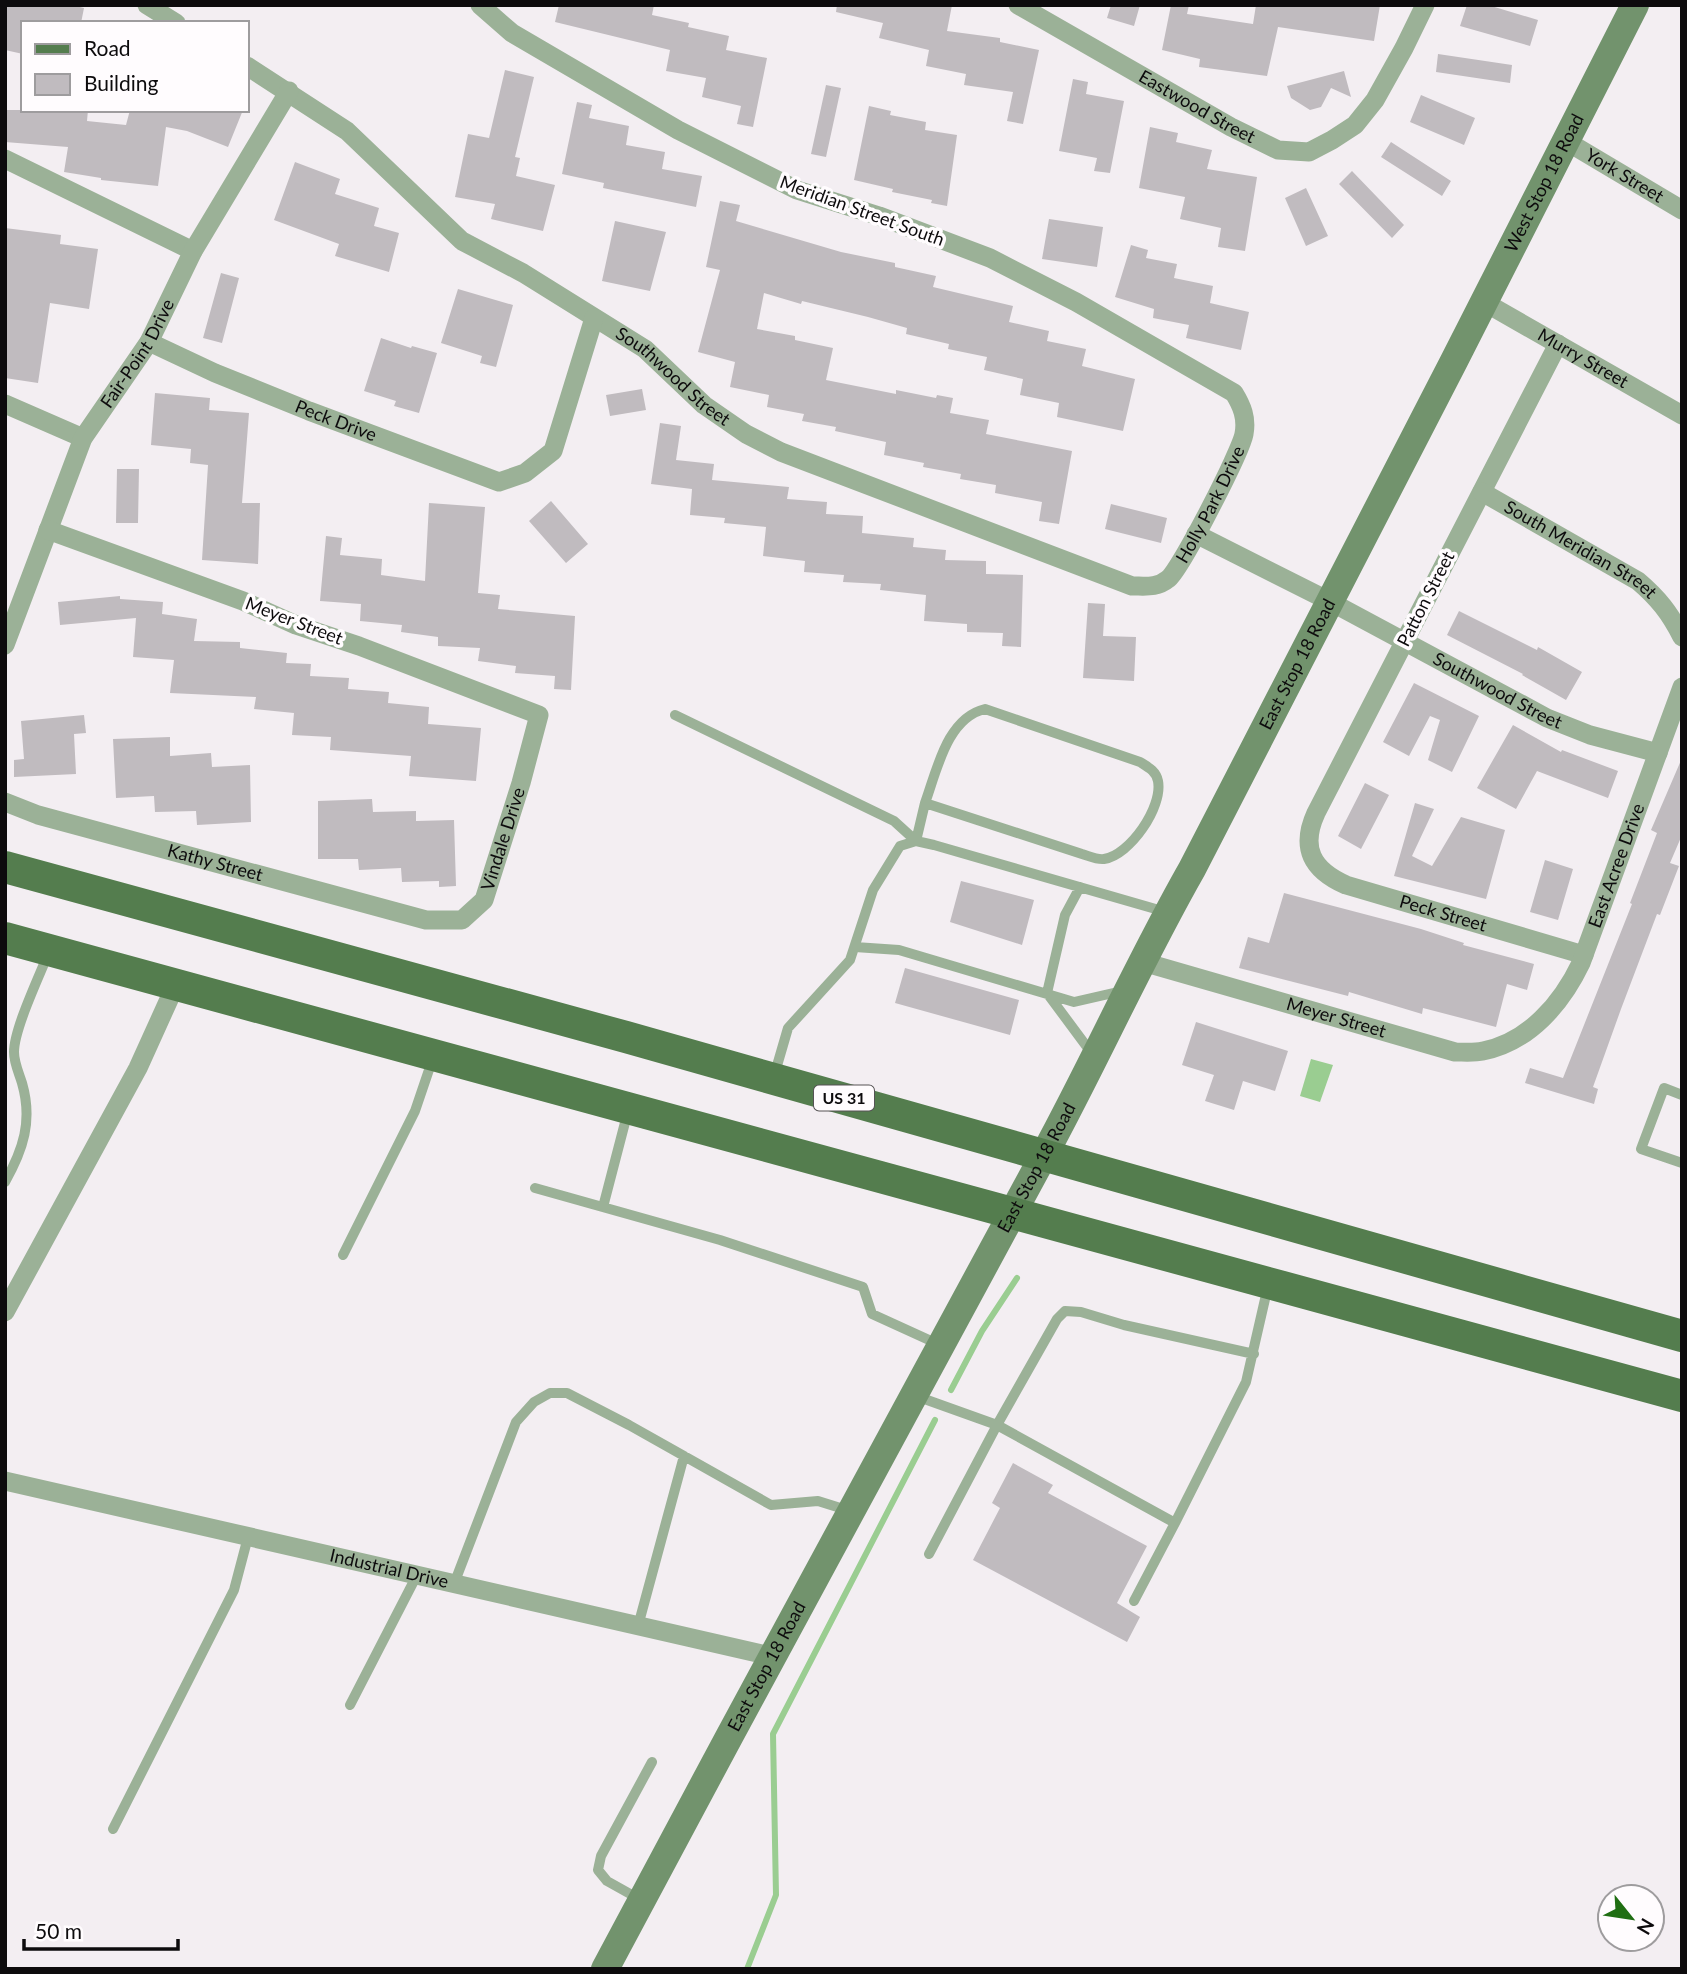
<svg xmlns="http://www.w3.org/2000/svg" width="1687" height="1974" font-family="Lato,sans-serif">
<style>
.water{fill:#9acd91}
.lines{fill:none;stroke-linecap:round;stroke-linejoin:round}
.stream{stroke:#9acd91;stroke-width:6}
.building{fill:#c0bbbf}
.lane{stroke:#9bb197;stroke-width:10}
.street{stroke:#9bb197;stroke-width:19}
.secondary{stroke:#72936d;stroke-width:28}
.primary{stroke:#547d4e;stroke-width:32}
.labels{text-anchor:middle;stroke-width:7;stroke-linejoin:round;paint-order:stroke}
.shield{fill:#fffcfe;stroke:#565355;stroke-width:2}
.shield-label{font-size:16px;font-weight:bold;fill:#0d0b0d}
.street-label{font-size:18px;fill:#0d0b0d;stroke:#fffcfe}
</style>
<rect width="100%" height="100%" fill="#f3eef2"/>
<path class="water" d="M1311,1059L1333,1065L1320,1102L1300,1096Z"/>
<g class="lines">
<path class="stream" d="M951,1390L982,1331L1017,1278
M747,1969L776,1895L773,1734L935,1420"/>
</g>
<path class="building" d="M5,5H71L84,8L81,23H23V54L5,50Z
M559,5H654L652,15L689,23L688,27L729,36L726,50L767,58L753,127L737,124L741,106L702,97L706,78L666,71L670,50L555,22Z
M837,5H952L947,31L1000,38V42L1039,50L1023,124L1007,121L1013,92L964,85L966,74L926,66L929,50L879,38L883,23L836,12Z
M1111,5H1140L1134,26L1107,18Z
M1171,5H1189L1187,14L1253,24L1256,5H1380L1374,41L1278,27L1267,76L1199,67L1200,59L1162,50Z
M1467,5H1488L1538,20L1530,46L1460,26Z
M1438,54L1512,65L1510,83L1436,72Z
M505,70L534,77L515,157L520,158L516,176L555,185L543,231L491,219L495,204L455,197L468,134L489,138Z
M1344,71L1351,97L1331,88L1321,107L1310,110L1291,98L1287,86Z
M1073,79L1088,82L1086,94L1124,101L1110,173L1094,171L1097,158L1059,151Z
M826,85L841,88L826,157L811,154Z
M1421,95L1475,118L1464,145L1410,122Z
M577,102L592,105L589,118L629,126L626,145L665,152L662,169L702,176L696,207L603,188L604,183L562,174Z
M869,106L891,111L890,115L926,122L925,130L957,135L947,206L931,203L932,200L892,192L893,189L854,180Z
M5,110H88L87,121L126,125L130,110H243L228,147L187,131L166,127L158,186L101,180V178L64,172L68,147L5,142Z
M1150,127L1178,133L1176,142L1212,150L1207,169L1257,177L1245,251L1218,247L1221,228L1180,219L1185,197L1139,188Z
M1391,142L1451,181L1442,196L1381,157Z
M295,162L340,179L335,194L379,208L374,226L399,233L389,272L335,256L339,244L274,220Z
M1352,171L1404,225L1392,238L1339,184Z
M1306,188L1328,236L1306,246L1285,198Z
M720,201L740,205L736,221L841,252L895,263V267L936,276L933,287L1013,306L1009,322L1049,331L1047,341L1086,349L1082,366L1135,379L1123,431L1057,417L1059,403L1020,395L1023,379L984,370L987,357L948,349L949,344L906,334L907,328L868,317L802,301L801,304L764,293L757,329L795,336V340L833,348L826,380L896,394V390L936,398L937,395L953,398L950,413L989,420L986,434L1072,451L1059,524L1039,521L1042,502L995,493L996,485L960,479L961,474L923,467L924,463L884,455L886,442L835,431L836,427L802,421L804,414L767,407L769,395L730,387L735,362L698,352L720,270L706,267Z
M1049,219L1103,227L1097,267L1042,259Z
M615,221L666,232L650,291L602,281Z
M5,228L61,235L60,244L98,249L89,309L50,303L38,383L5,378Z
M1131,245L1148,250L1146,258L1177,264L1174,278L1213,286L1210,303L1249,312L1241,350L1186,338L1189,325L1153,318L1154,309L1115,297Z
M221,273L239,278L222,343L203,338Z
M458,289L513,305L496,367L480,363L482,356L441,343Z
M381,338L411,348L412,346L437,353L419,413L394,406L396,401L364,391Z
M642,389L646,410L610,416L606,395Z
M155,393L210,398L209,410L249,413L242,503H260L258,564L202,560L208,465L190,463L191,449L151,445Z
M660,423L681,426L676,460L714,464L712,480L789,487L787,499L827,502L826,514L863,516L862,533L914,538L913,547L946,550L945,560L986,561V574L1023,575L1021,647L1002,646L1003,633L967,632V624L924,621L926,595L880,590L881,584L843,582L844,575L804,572L805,561L763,556L766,527L724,523L725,518L690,515L692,489L651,484Z
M117,469H139L138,523H116Z
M551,501L588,544L566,563L529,521Z
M429,503L485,507L478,593L500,595L498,609L575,616L571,690L554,689L555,676L515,673L516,666L478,661L480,648L438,646V637L401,632L402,625L360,621L361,604L320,601L326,536L342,538L340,555L382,559L381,575L425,581Z
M1111,504L1167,518L1161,543L1105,529Z
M120,596V599L163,602L162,614L197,619L194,641L240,642V648L287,653L286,663L311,664L310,676L349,678L348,689L389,692L388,703L429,707L428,724L481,728L476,781L409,776L411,756L330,750L331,737L292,735L294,713L254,709L256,697L170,693L174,660L133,657L136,618L60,625L58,602Z
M1088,603L1105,604L1103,636L1136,637L1134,681L1083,678Z
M1459,611L1537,650L1538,647L1582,672L1566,700L1522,675L1523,674L1447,635Z
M1414,683L1479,716L1452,772L1428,760L1440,720L1430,716L1409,756L1383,742Z
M84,715L86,733L74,734L76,774L14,777V760L24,759L21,721Z
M1513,725L1561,752L1562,750L1618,771L1608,798L1537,771L1516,809L1477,788Z
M170,737V756L211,753L212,767L250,765L251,822L197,825L196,811L155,812L154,796L116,798L113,739Z
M1682,758V835L1670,863L1679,866L1660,915L1657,914L1621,1009L1593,1087L1598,1089L1594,1104L1525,1083L1530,1068L1563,1078L1632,904L1630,903L1657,833L1651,830Z
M1365,783L1389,795L1361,849L1338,836Z
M372,799L373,812L416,811V821L454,820L456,886L439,887V881L402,882L401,868L359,870L358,859H318V801Z
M1415,803L1434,809L1412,856L1432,866L1461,817L1505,830L1486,899L1394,876Z
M1545,860L1573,869L1558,920L1530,912Z
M961,881L1034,900L1022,945L950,922Z
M1284,893L1421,929L1464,943L1463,945L1534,964L1527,990L1507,984L1496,1027L1423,1008L1422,1014L1349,992L1348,996L1239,968L1248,937L1269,943Z
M905,968L1019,1000L1010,1035L895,1003Z
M1196,1022L1288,1051L1275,1091L1243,1081L1234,1110L1205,1101L1214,1075L1182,1065Z
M1013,1463L1053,1485L1048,1493L1147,1546L1117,1603L1140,1617L1127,1642L973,1560L1000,1508L992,1503Z"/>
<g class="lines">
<path class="lane" d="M675,715L894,821L916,841L925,803L1082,854C1089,856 1097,860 1104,859C1130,855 1163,807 1158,781C1156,771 1148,767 1140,762L985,709C947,718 937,770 925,803
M1080,887L1065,915L1047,993L1093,1055
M855,947L899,950L1074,1002L1122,991
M774,1076L788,1028L850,960L873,890L900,846L916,841L934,845L1166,912
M1682,1095L1664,1088L1641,1149L1682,1163
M5,1182C23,1150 33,1121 22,1083C19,1073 14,1063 14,1052C14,1029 39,977 48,954
M535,1188L720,1240L863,1287L872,1314L940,1345
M603,1207L628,1111
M343,1255L415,1111L433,1058
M916,1396L997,1425L1175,1523L1246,1382L1268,1286
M929,1554L997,1425L1057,1319L1065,1311L1081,1312L1124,1325L1254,1354
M454,1584L516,1422L534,1402L550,1393H567L629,1425L771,1505L818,1501L850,1511
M1134,1601L1175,1523
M638,1626L684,1456
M350,1705L417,1575
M113,1829L234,1590L248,1537
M641,1900L607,1881L598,1870L601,1856L652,1762"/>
<g class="street">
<path d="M147,5L176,23"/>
<path id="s1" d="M1018,5L1231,127L1278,150L1309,152L1332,140L1355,125L1375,100L1404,48L1425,5"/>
<path id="s2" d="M247,66L347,131L462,241L523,273L645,349L704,405L746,434L781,452L1132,586C1146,586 1157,588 1168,579C1181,569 1241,451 1244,434C1247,418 1242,406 1234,393L1076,302L990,258L879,216L797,190L678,130L512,33L480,5"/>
<path id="s3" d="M1566,141L1682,210"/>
<path d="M5,159L193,251"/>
<path id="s4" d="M1484,302L1682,415"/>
<path id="s5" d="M149,342L215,373L309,411L499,482L525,473L553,451L594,318"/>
<path id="s6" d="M1558,344L1316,813C1300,848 1312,870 1346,885L1584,955"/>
<path d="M5,404L83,438"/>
<path id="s7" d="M1482,492L1638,581C1658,598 1670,613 1682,637"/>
<path id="s8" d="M1196,534L1329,601L1547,718L1590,735L1658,753"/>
<path id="s9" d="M5,645L83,438L149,342L193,251L289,91"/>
<path id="s10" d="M5,802L38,815L426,920H462L484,900L521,783L539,715L359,646L296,625L243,601L48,530"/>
<path id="s11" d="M1143,962L1455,1052C1464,1052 1474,1053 1483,1051C1529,1042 1562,1003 1581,963L1682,687"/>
<path d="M5,1312L138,1068L176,984"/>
<path id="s12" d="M5,1481L771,1656"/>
</g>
<path class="secondary" id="s13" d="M605,1969C750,1696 898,1424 1045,1153C1096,1059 1139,962 1192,869L1454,361L1635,5"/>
<path class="primary" d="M5,867L626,1037L1682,1336
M5,938L1682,1396"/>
</g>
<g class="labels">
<rect class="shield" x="814" y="1085.5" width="60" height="25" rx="5"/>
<g class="shield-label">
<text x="844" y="1104">US 31</text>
</g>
<g class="street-label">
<text dy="6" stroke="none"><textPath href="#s1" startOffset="206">Eastwood Street</textPath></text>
<text dy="6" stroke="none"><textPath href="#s3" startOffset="68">York Street</textPath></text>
<text dy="6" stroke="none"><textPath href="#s13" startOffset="2018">West Stop 18 Road</textPath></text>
<text transform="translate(862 211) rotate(20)" y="6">Meridian Street South</text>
<text dy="6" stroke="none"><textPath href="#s9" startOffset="322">Fair-Point Drive</textPath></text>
<text dy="6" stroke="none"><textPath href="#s4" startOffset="114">Murry Street</textPath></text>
<text dy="6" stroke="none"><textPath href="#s2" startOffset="530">Southwood Street</textPath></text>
<text dy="6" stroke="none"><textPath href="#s5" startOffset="203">Peck Drive</textPath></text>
<text dy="6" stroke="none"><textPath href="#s2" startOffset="1162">Holly Park Drive</textPath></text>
<text dy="6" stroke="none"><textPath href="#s7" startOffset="114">South Meridian Street</textPath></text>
<text transform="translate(1426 599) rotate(-63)" y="6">Patton Street</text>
<text transform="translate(294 621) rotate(21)" y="6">Meyer Street</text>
<text dy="6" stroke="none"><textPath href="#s13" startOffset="1477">East Stop 18 Road</textPath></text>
<text dy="6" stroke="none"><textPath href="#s8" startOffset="340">Southwood Street</textPath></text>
<text dy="6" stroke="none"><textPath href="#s10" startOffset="567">Vindale Drive</textPath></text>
<text dy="6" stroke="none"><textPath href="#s10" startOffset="219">Kathy Street</textPath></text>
<text dy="6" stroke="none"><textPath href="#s11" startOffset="593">East Acree Drive</textPath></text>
<text dy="6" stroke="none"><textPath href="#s6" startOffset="719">Peck Street</textPath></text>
<text dy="6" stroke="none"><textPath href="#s11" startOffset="201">Meyer Street</textPath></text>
<text dy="6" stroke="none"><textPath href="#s13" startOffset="910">East Stop 18 Road</textPath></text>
<text dy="6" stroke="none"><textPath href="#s12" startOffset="394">Industrial Drive</textPath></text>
<text dy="6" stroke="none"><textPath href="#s13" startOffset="343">East Stop 18 Road</textPath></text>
</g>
</g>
<rect width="1687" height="1974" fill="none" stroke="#0d0b0d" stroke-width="14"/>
<rect x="21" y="21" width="228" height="91" fill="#fffcfe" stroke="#9e9c9e" stroke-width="2"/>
<rect x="35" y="44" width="35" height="10" fill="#547d4e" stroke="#9e9c9e" stroke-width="2"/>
<text x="84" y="56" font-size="21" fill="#0d0b0d">Road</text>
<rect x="35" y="74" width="35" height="21" fill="#c0bbbf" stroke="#9e9c9e" stroke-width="2"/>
<text x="84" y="91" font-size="21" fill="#0d0b0d">Building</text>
<g transform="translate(1631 1918) rotate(120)"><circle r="33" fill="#fffcfe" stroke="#9e9c9e" stroke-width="2"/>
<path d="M0-5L12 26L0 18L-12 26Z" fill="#206e13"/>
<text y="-10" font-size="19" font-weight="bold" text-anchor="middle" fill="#0d0b0d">N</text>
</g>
<path d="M24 1939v10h154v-10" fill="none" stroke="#0d0b0d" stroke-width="3.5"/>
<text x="35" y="1939" font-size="21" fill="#0d0b0d" stroke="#fffcfe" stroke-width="5" paint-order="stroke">50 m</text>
</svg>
